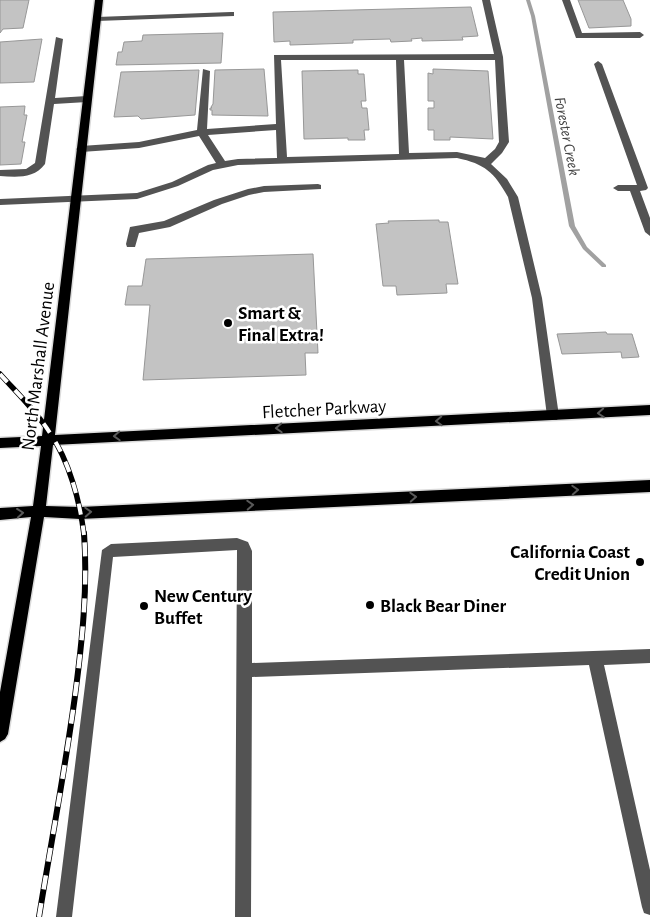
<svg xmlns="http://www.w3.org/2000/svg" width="650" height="917" font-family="'Alegreya Sans',sans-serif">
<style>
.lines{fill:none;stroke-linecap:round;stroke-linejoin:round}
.stream{fill:#a1a1a1;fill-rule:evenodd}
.building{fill:#c3c3c3;stroke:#979797}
.major-casing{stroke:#dbdbdb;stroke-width:3}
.minor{fill:#535353;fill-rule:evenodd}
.major{fill:#000;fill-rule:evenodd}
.rail-far1-casing{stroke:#000;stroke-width:5.5}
.rail-casing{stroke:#000;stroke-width:6}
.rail-far1{stroke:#fff;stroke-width:4;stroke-dasharray:11;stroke-linecap:butt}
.rail{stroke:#fff;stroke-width:4.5;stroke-dasharray:14;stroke-linecap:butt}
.oneway{stroke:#595959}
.poi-dot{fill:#000;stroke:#fff;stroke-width:2}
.labels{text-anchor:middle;stroke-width:5;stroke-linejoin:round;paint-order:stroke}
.far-water-label{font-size:16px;font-style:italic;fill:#424242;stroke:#fff}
.poi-label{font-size:19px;font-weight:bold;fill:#000;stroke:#fff;text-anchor:start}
.street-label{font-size:19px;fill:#000;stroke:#fff}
</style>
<rect width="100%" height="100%" fill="#fff"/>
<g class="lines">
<path class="stream" d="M526,0H530L535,16L575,226L587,247L606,265V267H602L583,249L569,226L531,16Z"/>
</g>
<path class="building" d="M0,0H29L23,28L3,29L0,33Z
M578,0H623L631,19V26L589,28Z
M471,7L478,36L462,37L463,40L422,41V38L411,39L412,41L391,42L390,39L353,40V43L290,45V41L274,42L273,12Z
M223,33L221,63L116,65L118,52H122L124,42L142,41L143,35Z
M42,39L34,82L0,83V42Z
M264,69L268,116L212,115V110H210V108H212L211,107L213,104L215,70Z
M433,69L488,71L493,139L450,137V140H434V130H428V108H434V101H428V73L433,74Z
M199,70L195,115L141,119L138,116L114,117L121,72Z
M358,70V74H364L366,101H361L362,108H367L369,130H364L365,140H348V138L304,139L302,71Z
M25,106L24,115H27L22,142H25L21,164L0,165V107Z
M439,220V222H448L458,284H446L447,293L397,295L396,286H383L376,224L389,223L388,221Z
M313,254L318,353H305L306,375L143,380L150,305H125L128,286H142L146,259Z
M606,332L607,334H632L639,357L622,358L621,352L562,354L557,334Z"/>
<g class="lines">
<g class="major-casing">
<path id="major" d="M95,0H103L55,435L650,405V415L53,445L46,506L80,507L650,480V492L80,519L44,517L8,734L5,739L0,742V692L31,517L0,520V508L33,506L41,446L0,448V438L42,436Z"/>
</g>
<path class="minor" d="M482,0H490L503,57L509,142L502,153L491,164L507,179L518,197L542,298L559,416L557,420H549L547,416L532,298L508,197C494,172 485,164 457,158L238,165L213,170L178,186L137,199L0,205V199L137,193L172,182L208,165L216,163L199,136L139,148L81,152L76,149L81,146L139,142L197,130L203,69L210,71L207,129L276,124L274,55L494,54ZM281,60H396L399,154L287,157ZM404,60H495L499,142L495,149L485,158L457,152L409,153ZM276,130L277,158L238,159L225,161L208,135Z
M562,0H570L582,33L640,32L644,35L640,38H576Z
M231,12H234V16L97,21L93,19L97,17Z
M56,37L63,39L55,98L87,96L92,99L87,102L54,104L45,164C34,179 16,177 0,176V170L26,169L35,163Z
M598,61L602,64L648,188L646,190L640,191L650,218V236L645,232L630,191H618L613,188L618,185H637L594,64Z
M318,184L321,185V189L264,192L249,195L222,204L170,227L139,233L135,247H127L126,244L130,227L164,221L214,200L248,189L264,186Z
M237,538L248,542L252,551V663L650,649V663L604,665L650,870V915L644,913L642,907L589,665L252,677L251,917H235L237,550L113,557L72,917H56L102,550L111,544Z"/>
<use href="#major" class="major"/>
<g class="rail-far1-casing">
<path id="rail-far1" d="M0,374C17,393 36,411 50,433C69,461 80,501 84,535"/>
</g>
<g class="rail-casing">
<path id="rail" d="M39,917C51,843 65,770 75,696C82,642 88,588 84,533"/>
</g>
<use href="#rail-far1" class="rail-far1"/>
<use href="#rail" class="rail"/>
</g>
<defs><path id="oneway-chevron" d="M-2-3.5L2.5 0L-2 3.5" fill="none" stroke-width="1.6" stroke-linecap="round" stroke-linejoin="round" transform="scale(1.25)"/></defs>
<g class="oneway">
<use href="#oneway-chevron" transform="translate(601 413) rotate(176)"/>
<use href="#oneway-chevron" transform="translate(439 421) rotate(177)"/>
<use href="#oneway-chevron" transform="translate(279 428) rotate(177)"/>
<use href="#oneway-chevron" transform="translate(117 436) rotate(177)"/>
<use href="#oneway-chevron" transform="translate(575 490) rotate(-3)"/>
<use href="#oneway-chevron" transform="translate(413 497) rotate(-3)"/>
<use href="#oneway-chevron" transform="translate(250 505) rotate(-3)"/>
<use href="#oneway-chevron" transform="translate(88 512) rotate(-3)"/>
<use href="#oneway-chevron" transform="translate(20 513) rotate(-5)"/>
</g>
<g class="poi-dot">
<circle cx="228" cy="323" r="5"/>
<circle cx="640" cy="562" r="5"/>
<circle cx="370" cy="605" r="5"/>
<circle cx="144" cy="606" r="5"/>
</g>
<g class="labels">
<g class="far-water-label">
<text transform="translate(568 136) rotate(79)" y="6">Forester Creek</text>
</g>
<g class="poi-label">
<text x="238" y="319">Smart &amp;<tspan x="238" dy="22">Final Extra!</tspan></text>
<text x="630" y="558" text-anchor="end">California Coast<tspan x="630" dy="22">Credit Union</tspan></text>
<text x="154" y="602">New Century<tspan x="154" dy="22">Buffet</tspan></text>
<text x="380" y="612">Black Bear Diner</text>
</g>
<g class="street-label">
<text transform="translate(37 366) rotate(-83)" y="7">North Marshall Avenue</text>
<text transform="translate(324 408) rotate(-3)" y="7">Fletcher Parkway</text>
</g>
</g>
</svg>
